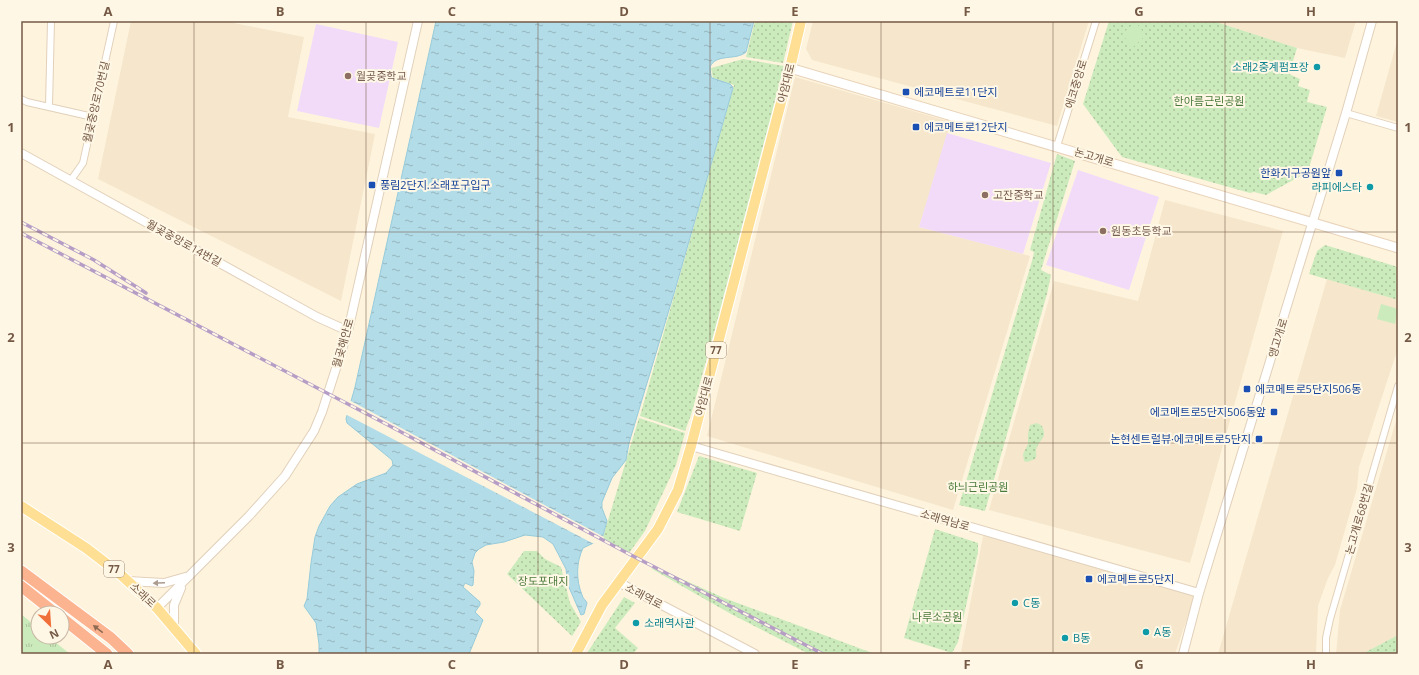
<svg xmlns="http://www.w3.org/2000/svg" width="1419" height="675" font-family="'Open Sans','Noto Sans KR',sans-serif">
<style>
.residential{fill:#f5e6cc}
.education{fill:#f1dbf9}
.grass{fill:url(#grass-tufts)}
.park{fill:url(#park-dots)}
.pitch{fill:#ccebbc}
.water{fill:url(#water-ripples);stroke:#97cbda}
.pier{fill:#fef4de}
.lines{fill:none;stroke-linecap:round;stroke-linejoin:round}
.minor-casing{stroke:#e2d0ba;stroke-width:8}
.tertiary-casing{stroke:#e2d0ba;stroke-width:10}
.secondary-casing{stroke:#e9d3b9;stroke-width:11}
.primary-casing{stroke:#fff;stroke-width:12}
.motorway-casing{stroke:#fff;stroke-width:13}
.minor{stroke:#fff;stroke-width:6}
.tertiary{stroke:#fff;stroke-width:8}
.secondary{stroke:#fff;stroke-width:9}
.primary{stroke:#ffdf93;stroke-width:10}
.motorway{stroke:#fcb490;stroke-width:11}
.rail-casing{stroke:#b69dc6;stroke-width:3.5}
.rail{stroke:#fff7e5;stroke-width:2;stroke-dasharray:6;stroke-linecap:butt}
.oneway{fill:#ac9b8f}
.oneway2{fill:#8f6b54}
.grid{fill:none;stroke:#745945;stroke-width:1;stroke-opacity:0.55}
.culture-dot{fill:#0f9aa8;stroke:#fff7e5;stroke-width:1.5}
.education-dot{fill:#8d6e63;stroke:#fff7e5;stroke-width:1.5}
.transit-dot{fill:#1a4fb4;stroke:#fff7e5;stroke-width:1.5}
.labels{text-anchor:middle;stroke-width:4;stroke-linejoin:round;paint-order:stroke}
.shield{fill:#fff7e5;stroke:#9e8875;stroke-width:1}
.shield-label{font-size:10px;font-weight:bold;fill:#745945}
.culture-label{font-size:11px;fill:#0d838f;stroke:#fff7e5;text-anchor:start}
.education-label{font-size:11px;fill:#785e54;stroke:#fff7e5;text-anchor:start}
.street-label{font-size:11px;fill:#745945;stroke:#fff7e5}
.transit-label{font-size:11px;fill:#164399;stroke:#fff7e5;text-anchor:start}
.park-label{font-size:11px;fill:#4b7b3c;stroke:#fff7e5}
.neatline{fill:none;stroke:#745945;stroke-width:1.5}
.grid-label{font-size:13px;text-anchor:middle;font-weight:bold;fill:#745945}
</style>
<defs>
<pattern id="grass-tufts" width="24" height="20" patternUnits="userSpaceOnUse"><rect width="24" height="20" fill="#ccebbc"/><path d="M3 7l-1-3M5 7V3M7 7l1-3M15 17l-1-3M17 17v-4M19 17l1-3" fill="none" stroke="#aac19b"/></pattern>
<pattern id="park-dots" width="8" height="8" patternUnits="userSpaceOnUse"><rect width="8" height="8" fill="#ccebbc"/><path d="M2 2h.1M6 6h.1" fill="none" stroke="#aac19b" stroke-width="1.8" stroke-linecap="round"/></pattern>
<pattern id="water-ripples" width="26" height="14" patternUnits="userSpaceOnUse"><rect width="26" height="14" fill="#b2dce8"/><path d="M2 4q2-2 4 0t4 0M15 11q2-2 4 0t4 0" fill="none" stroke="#95b5be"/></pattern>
</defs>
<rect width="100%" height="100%" fill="#fef4de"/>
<path class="residential" d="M131,21H224L304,37L288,117L375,134L341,301L98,179Z
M813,21H1089L1057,126L812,60L806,49Z
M1213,21H1356L1345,58L1297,48Z
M1398,38V122L1376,116Z
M795,77L951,122L919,227L1030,256L953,510L707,436Z
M1165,200L1283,231L1190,563L989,510L1054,281L1138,301Z
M1327,279L1398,300V348L1359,467L1357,488L1335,565L1328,578L1318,606L1316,654H1218Z
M1398,414V635L1362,654H1336L1340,610Z
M984,531L1196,592L1175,654H969L961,652Z"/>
<path class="education" d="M316,24L398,42L379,128L297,111Z
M947,133L1051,163L1023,254L919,227Z
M1078,170L1159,197L1129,290L1046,265Z"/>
<path class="grass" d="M21,614L38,628V637H49L70,654H21Z"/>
<path class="park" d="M755,21H793L783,63L746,57Z
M1109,21H1213L1297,48L1289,74L1300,79L1298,86L1310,90L1307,102L1327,107L1309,168L1306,173L1266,195L1254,192L1250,193L1122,157L1083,104Z
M743,59L784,66L715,329L691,415L685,431L640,416L734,85L713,78L711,68Z
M1057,154L1075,161L1041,270L1051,275L1047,294L985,511L959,505L1032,261L1034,252L1030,250Z
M1325,245L1398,267V300L1309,274L1317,251Z
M639,418L685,433L676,465L645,531L629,553L602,540Z
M1037,423L1042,426C1048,440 1039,438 1036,450C1036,454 1037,456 1035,459L1027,462L1024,461L1023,454L1028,444V434L1030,425Z
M699,456L757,473L740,531L677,512Z
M935,529L978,543V552L958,642L952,653L904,638Z
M524,551H537L545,559L561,567L570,603L581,622L572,636L507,574Z
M653,566L724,598L875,654H809L731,614L652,569Z
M624,597L635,603L615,628L638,648L633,654H589L587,653Z
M1398,635V654H1362Z"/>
<path class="pitch" d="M1135,22L1146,35L1133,47L1122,34Z
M1381,304L1398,309L1395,324L1377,319Z"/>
<path class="water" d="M436,21H754L746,52C736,61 716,53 710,67L711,76L712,78L730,84L732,86L733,88L675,290L629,443L626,460L612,478L602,502V508L607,521L602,539L583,548C576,563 576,580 582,595C583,599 586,600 587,603L584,614L581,615L568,585L566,569L553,544L543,537L525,535L504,542L486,545L479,549L475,553L472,562L474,571L473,585L472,586L465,583L463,587L480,602V605L475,612L483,620L469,654H319V644L316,623L304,606L307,599L311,563L315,537L319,526L330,506L338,497L357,484L386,473L393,465L392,460L347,423L346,419L355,387Z"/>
<path class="pier" d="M349,400L604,537L603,540L596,545L345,414Z"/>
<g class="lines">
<g class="minor-casing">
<path id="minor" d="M21,99L27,102L93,117
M49,106L51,21
M1346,113L1398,128
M1057,146L1096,21
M71,180L83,163L114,21
M1326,654V638L1330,619L1398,386"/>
</g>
<g class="tertiary-casing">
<path id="tertiary" d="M21,153L317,317L348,331
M691,446L1199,593
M128,581L164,583L189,576
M618,582L755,654
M157,608L249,516L285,476L314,431L322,412L348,331L418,21
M174,627V605L181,588
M1183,654L1199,593L1346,113L1372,21"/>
</g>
<g class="secondary-casing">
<path id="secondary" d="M790,68L1398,248"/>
</g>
<g class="primary-casing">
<path id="primary" d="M21,506L86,548L120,574L157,608L196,654
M576,654L602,605L658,529L678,490L691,446L790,68L801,21"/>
</g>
<g class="motorway-casing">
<path id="motorway" d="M21,571L111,638L128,654
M21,586L55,613
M62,618L107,654"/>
</g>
<use href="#minor" class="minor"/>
<use href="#tertiary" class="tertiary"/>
<use href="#secondary" class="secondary"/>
<use href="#primary" class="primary"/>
<use href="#motorway" class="motorway"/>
<g class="rail-casing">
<path id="rail" d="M21,222L94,260L146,293
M21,233L388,425L629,554L823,654"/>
</g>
<use href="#rail" class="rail"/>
</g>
<defs><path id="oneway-solid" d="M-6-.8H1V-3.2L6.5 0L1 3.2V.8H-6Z"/></defs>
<use class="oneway" href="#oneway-solid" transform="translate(159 583) rotate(178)"/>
<use class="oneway2" href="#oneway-solid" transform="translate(98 629) rotate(-143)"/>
<path class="grid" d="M194,21V654M366,21V654M538,21V654M710,21V654M881,21V654M1053,21V654M1225,21V654M21,232H1398M21,443H1398"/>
<g class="culture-dot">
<circle cx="1317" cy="67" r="4"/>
<circle cx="1370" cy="187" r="4"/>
<circle cx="1015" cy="603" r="4"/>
<circle cx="636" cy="623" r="4"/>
<circle cx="1146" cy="632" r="4"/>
<circle cx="1065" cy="638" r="4"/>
</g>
<g class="education-dot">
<circle cx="348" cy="76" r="4"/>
<circle cx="985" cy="195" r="4"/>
<circle cx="1103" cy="231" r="4"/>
</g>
<g class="transit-dot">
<rect x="902" y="88" width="8" height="8" rx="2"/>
<rect x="912" y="123" width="8" height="8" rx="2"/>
<rect x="1335" y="169" width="8" height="8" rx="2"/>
<rect x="368" y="181" width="8" height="8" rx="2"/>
<rect x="1243" y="385" width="8" height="8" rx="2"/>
<rect x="1270" y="408" width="8" height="8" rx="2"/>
<rect x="1255" y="435" width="8" height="8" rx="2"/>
<rect x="1085" y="575" width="8" height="8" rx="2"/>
</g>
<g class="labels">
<g class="shield">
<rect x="706" y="342" width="20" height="16" rx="3"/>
<rect x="104" y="561" width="20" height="16" rx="3"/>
</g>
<g class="shield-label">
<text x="716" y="354">77</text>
<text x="114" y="573">77</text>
</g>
<g class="culture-label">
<text x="1309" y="71" text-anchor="end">소래2중계펌프장</text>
<text x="1362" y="191" text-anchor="end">라피에스타</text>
<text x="1023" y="607">C동</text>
<text x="644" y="627">소래역사관</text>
<text x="1154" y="636">A동</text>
<text x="1073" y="642">B동</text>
</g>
<g class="education-label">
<text x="356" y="80">월곶중학교</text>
<text x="993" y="199">고잔중학교</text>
<text x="1111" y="235">원동초등학교</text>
</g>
<g class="street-label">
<text transform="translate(786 83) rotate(-76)" y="4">아암대로</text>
<text transform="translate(1076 84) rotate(-73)" y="4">에코중앙로</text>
<text transform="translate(96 102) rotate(-77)" y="4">월곶중앙로70번길</text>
<text transform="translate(1094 157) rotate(17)" y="4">논고개로</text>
<text transform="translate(184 243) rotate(29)" y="4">월곶중앙로14번길</text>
<text transform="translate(1278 338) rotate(-73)" y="4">앵고개로</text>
<text transform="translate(343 343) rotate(-74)" y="4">월곶해안로</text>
<text transform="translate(704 396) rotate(-75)" y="4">아암대로</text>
<text transform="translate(1359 519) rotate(-74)" y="4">논고개로68번길</text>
<text transform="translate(945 520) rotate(16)" y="4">소래역남로</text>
<text transform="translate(143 595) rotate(43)" y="4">소래로</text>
<text transform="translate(644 596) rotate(28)" y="4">소래역로</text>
</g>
<g class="transit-label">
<text x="914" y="96">에코메트로11단지</text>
<text x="924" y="131">에코메트로12단지</text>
<text x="1331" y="177" text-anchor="end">한화지구공원앞</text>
<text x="380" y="189">풍림2단지.소래포구입구</text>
<text x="1255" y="393">에코메트로5단지506동</text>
<text x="1266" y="416" text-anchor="end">에코메트로5단지506동앞</text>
<text x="1251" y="443" text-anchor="end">논현센트럴뷰·에코메트로5단지</text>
<text x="1097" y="583">에코메트로5단지</text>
</g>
<g class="park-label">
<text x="1209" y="105">한아름근린공원</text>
<text x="978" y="491">하늬근린공원</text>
<text x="543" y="585">장도포대지</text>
<text x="937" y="621">나루소공원</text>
</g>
</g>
<rect width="1419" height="675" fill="none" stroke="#fff7e5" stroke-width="44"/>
<g transform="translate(50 625) rotate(155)"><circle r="19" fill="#fff7e5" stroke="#c7b8a5"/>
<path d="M0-3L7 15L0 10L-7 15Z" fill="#f0703a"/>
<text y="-6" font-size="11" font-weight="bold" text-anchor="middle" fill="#745945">N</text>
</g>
<rect x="22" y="22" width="1375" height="631" class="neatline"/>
<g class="grid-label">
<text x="108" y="16">A</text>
<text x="280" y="16">B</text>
<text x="452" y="16">C</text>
<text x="624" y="16">D</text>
<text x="795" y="16">E</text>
<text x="967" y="16">F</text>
<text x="1139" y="16">G</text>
<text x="1311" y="16">H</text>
<text x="11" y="132">1</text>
<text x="1408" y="132">1</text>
<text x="11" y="342">2</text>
<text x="1408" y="342">2</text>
<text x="11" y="552">3</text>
<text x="1408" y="552">3</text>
<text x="108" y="669">A</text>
<text x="280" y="669">B</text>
<text x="452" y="669">C</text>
<text x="624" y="669">D</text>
<text x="795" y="669">E</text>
<text x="967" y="669">F</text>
<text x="1139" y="669">G</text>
<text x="1311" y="669">H</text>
</g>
</svg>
